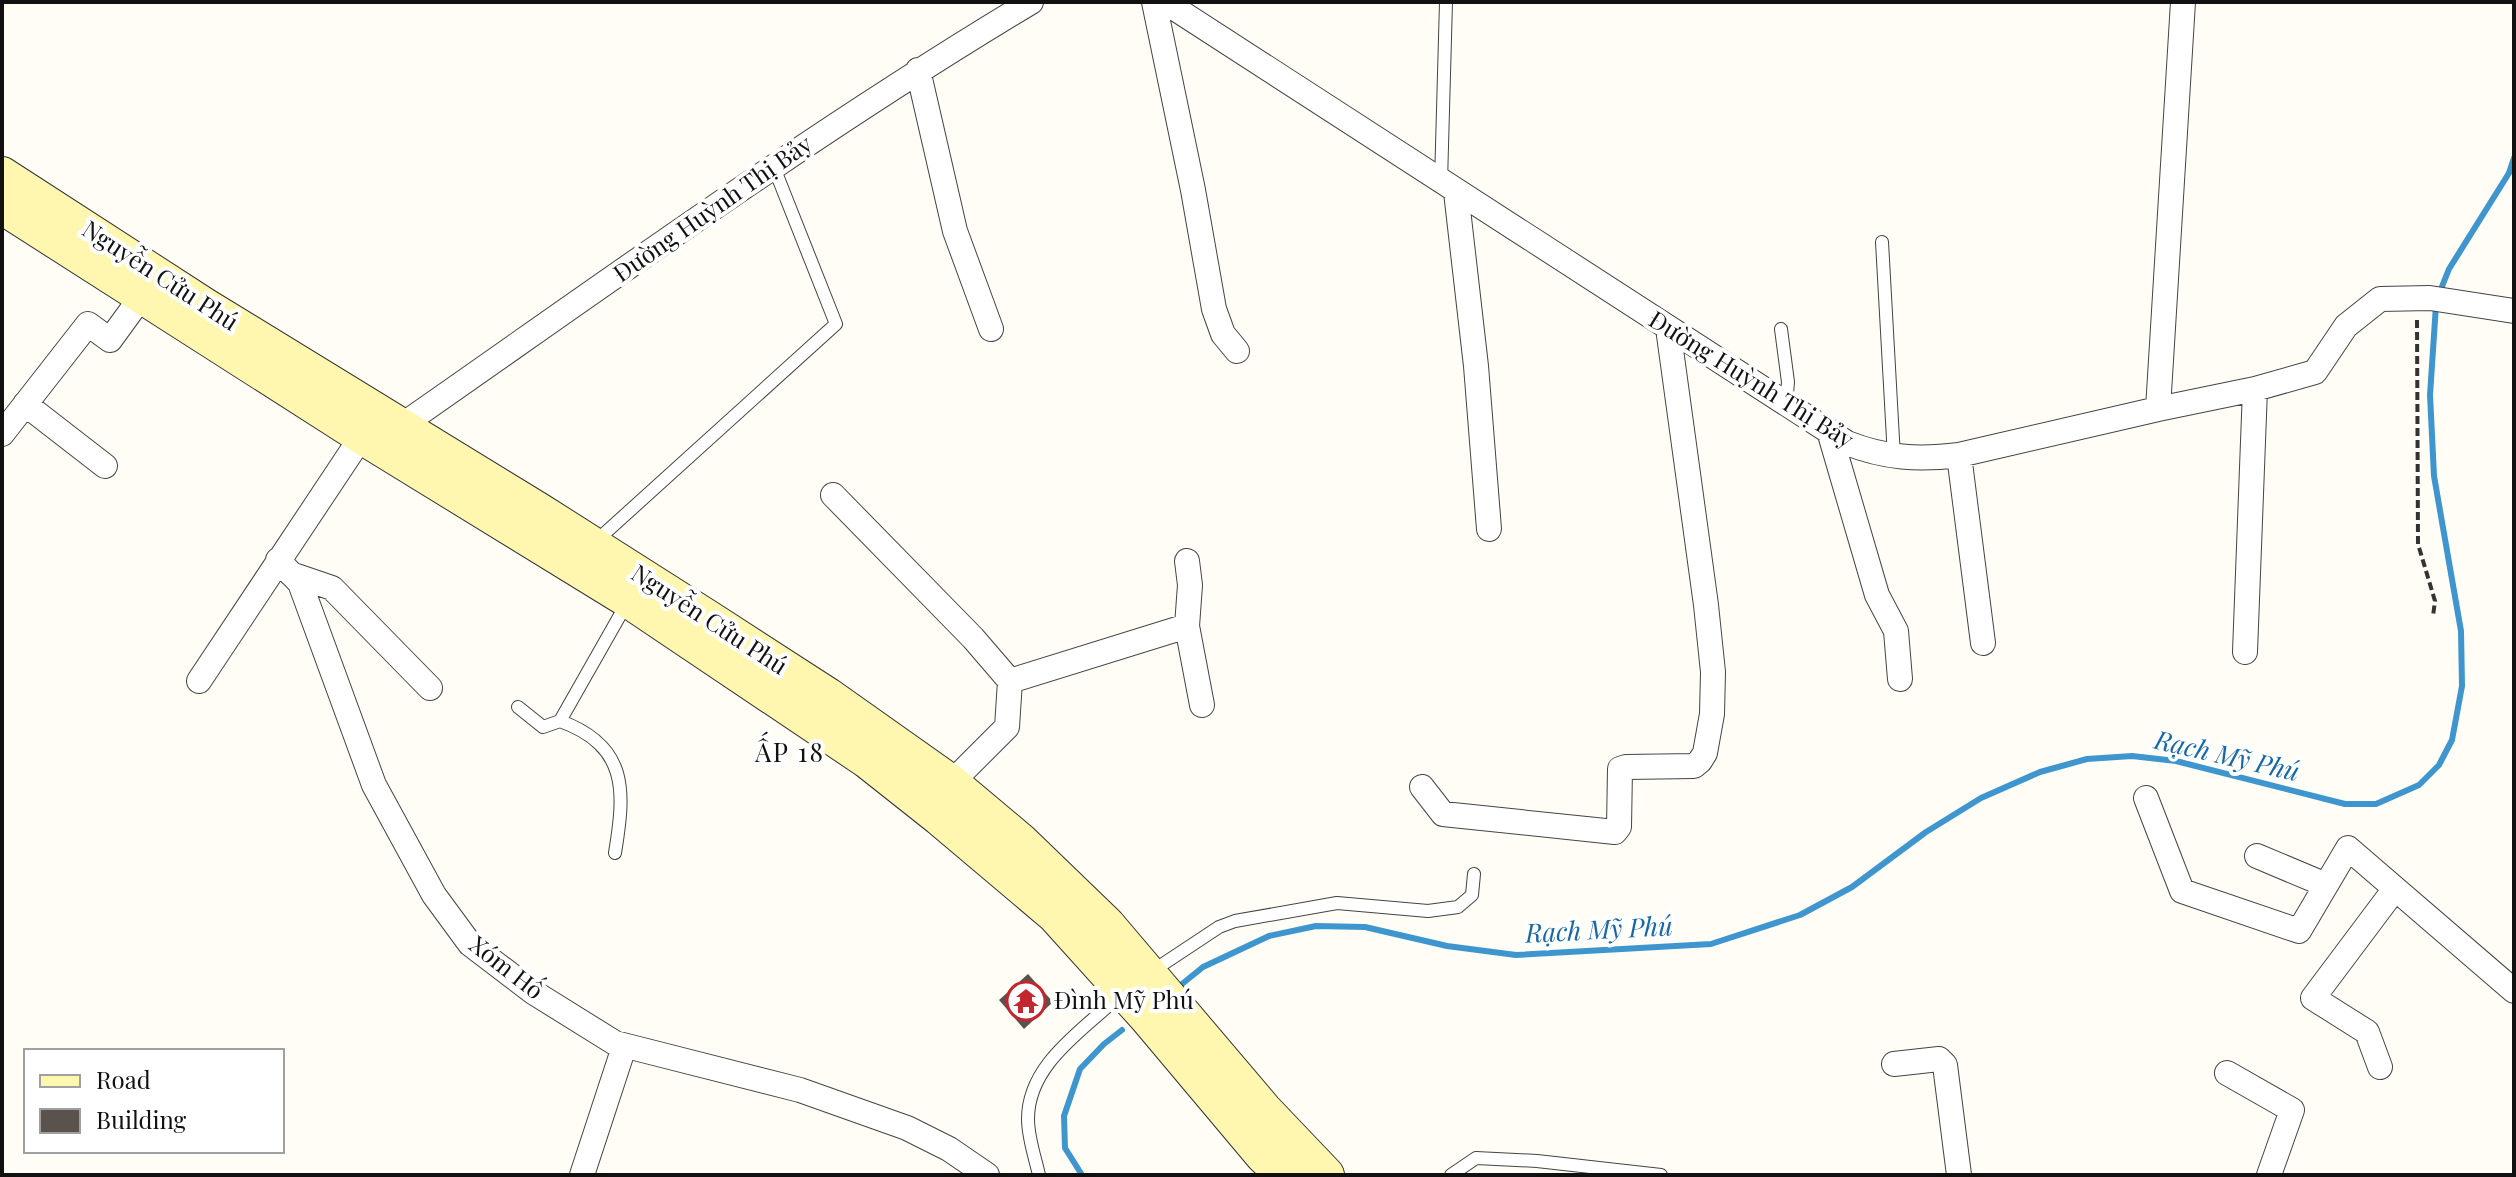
<svg xmlns="http://www.w3.org/2000/svg" width="2516" height="1177" font-family="'Playfair Display',serif">
<style>
.lines{fill:none;stroke-linecap:round;stroke-linejoin:round}
.stream{stroke:#3f96cf;stroke-width:6}
.building{fill:#5a524d}
.lane-casing{stroke:#444;stroke-width:14}
.street-casing{stroke:#444;stroke-width:26}
.secondary-casing{stroke:#333;stroke-width:38}
.path{stroke:#333;stroke-width:4;stroke-dasharray:8 4;stroke-linecap:butt}
.lane{stroke:#fff;stroke-width:12}
.street{stroke:#fff;stroke-width:24}
.secondary{stroke:#fff6b0;stroke-width:36}
.labels{text-anchor:middle;stroke-width:8;stroke-linejoin:round;paint-order:stroke}
.street-label{font-size:24px;fill:#111;stroke:#fff}
.poi-label{font-size:24px;fill:#111;stroke:#fff;text-anchor:start}
.neighbourhood-label{font-size:26px;letter-spacing:2px;fill:#111;stroke:#fff}
.water-label{font-size:26px;font-style:italic;fill:#1768a6;stroke:#fff}
</style>
<rect width="100%" height="100%" fill="#fffdf5"/>
<g class="lines">
<path class="stream" d="M2439,294L2449,269L2509,173L2514,158
M1182,984L1203,967L1269,936L1316,926L1365,927L1447,946L1516,955L1711,944L1800,915L1852,887L1926,832L1981,798L2040,772L2087,759L2132,756L2176,761L2345,804H2376L2419,785L2439,765L2452,740L2462,686L2461,631L2434,476L2430,395L2436,305
M1082,1175L1065,1148L1064,1116L1080,1069L1104,1044L1122,1030"/>
</g>
<path class="building" d="M1028,974L1053,1002L1024,1029L999,1000Z"/>
<g class="lines">
<g class="lane-casing">
<path id="lane" d="M1441,182L1446,2
M1882,242L1894,457
M1781,329L1788,382L1786,404
M594,543L836,324L773,165
M518,707L543,727L560,721
M615,853C625,792 629,746 560,721L627,603
M1151,972L1219,927L1235,921L1337,903L1428,911L1458,907L1472,895L1474,874
M1039,1175C1035,1157 1028,1138 1028,1119C1028,1068 1075,1036 1109,1005V997L1102,988
M1451,1175L1476,1158L1537,1161L1661,1175"/>
</g>
<g class="street-casing">
<path id="street" d="M1154,2L1193,190L1214,309L1223,334L1237,351
M1165,2L1847,443C1885,458 1918,460 1959,455L2158,409L2183,2
M918,70L955,231L991,329
M1456,192L1476,366L1489,529
M2255,389L2315,372L2346,326L2380,299L2430,298L2514,311
M25,404L105,466
M2158,409L2255,389L2245,652
M401,426C609,281 814,132 1031,2
M1829,431L1877,595L1896,631L1900,679
M2,434L88,324L110,340L142,296
M1959,455L1983,643
M833,495L973,638L1010,681
M278,560L300,583L374,785L434,895L470,944L533,992L615,1043L800,1090L907,1128L949,1149L987,1175
M291,574L332,588L430,688
M1187,626L1190,585L1187,561
M199,681L362,436
M951,783L1007,727L1010,681L1187,626L1202,705
M1422,787L1443,814L1615,832L1619,827L1620,769L1626,767L1694,766L1700,761L1705,753L1712,714L1713,672L1706,605L1668,328
M2146,798L2182,891L2299,931L2348,848L2514,991
M2257,856L2326,885
M1894,1064L1939,1059L1945,1065L1959,1175
M2380,1067L2367,1032L2313,998L2394,890
M2227,1073L2292,1110L2269,1175
M582,1175L624,1047"/>
</g>
<g class="secondary-casing">
<path id="secondary" d="M2,175L206,307L539,511L712,621L828,696L951,783L1020,841L1107,925L1264,1110L1326,1175
M2,206L362,436L629,600L867,760L939,817L1055,915L1147,1017L1263,1155L1284,1175"/>
</g>
<path class="path" d="M2417,320L2418,544L2435,601L2433,616"/>
<use href="#lane" class="lane"/>
<use href="#street" class="street"/>
<use href="#secondary" class="secondary"/>
</g>
<defs>
<g id="temple-ring" transform="scale(2)"><circle r="9.5" fill="#fff" stroke="#c4262e" stroke-width="1.5"/><path d="M0-6L5-2H3V0L6.5 2.5H4V6H1.5V3h-3V6H-4V2.5H-6.5L-3 0V-2H-5Z" fill="#c4262e"/></g>
</defs>
<g fill-rule="evenodd">
<use href="#temple-ring" x="1026" y="1001"/>
</g>
<g class="labels">
<g class="street-label">
<text transform="translate(713 209) rotate(-35)" y="8">Đường Huỳnh Thị Bảy</text>
<text transform="translate(160 276) rotate(33)" y="8">Nguyễn Cửu Phú</text>
<text transform="translate(1751 380) rotate(32)" y="8">Đường Huỳnh Thị Bảy</text>
<text transform="translate(709 620) rotate(33)" y="8">Nguyễn Cửu Phú</text>
<text transform="translate(506 968) rotate(38)" y="8">Xóm Hố</text>
</g>
<g class="poi-label">
<text x="1054" y="1009">Đình Mỹ Phú</text>
</g>
<g class="neighbourhood-label">
<text x="790" y="762">ẤP 18</text>
</g>
<g class="water-label">
<text transform="translate(2227 756) rotate(13)" y="9">Rạch Mỹ Phú</text>
<text transform="translate(1599 930) rotate(-3)" y="9">Rạch Mỹ Phú</text>
</g>
</g>
<rect width="2516" height="1177" fill="none" stroke="#111111" stroke-width="8"/>
<rect x="24" y="1049" width="260" height="104" fill="#ffffff" stroke="#a0a0a0" stroke-width="2"/>
<rect x="40" y="1075" width="40" height="12" fill="#fff6b0" stroke="#a0a0a0" stroke-width="2"/>
<text x="96" y="1089" font-size="24" fill="#111111">Road</text>
<rect x="40" y="1109" width="40" height="24" fill="#5a524d" stroke="#a0a0a0" stroke-width="2"/>
<text x="96" y="1129" font-size="24" fill="#111111">Building</text>
</svg>
